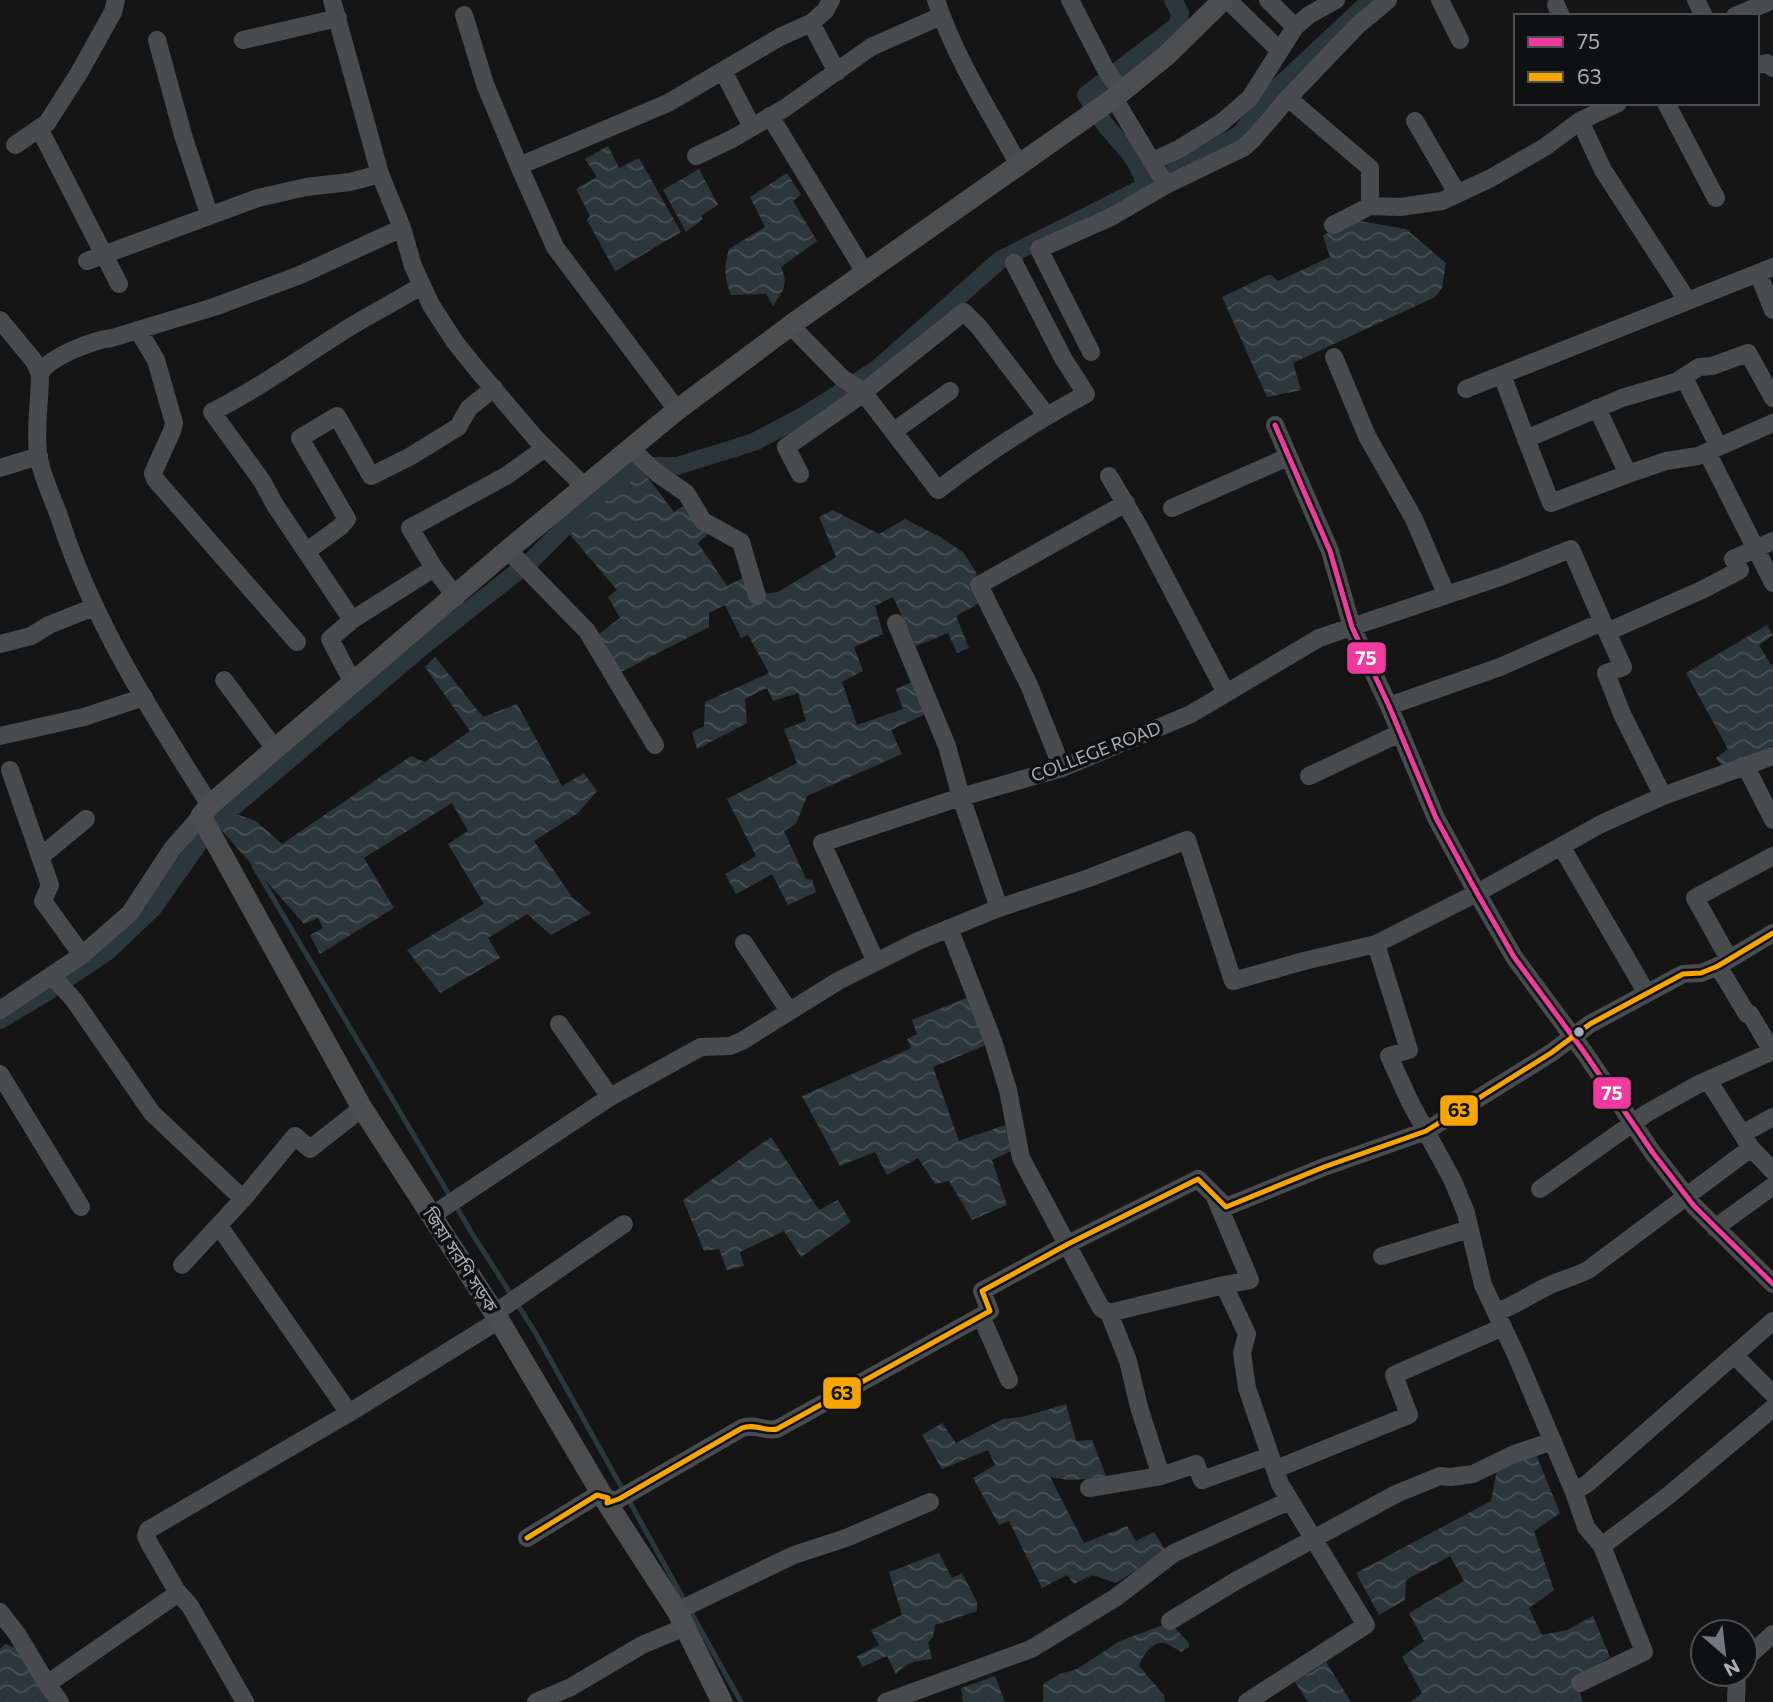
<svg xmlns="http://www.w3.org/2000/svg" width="1773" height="1702" font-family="Commissioner,'Noto Sans Bengali',sans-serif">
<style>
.water{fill:url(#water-waves)}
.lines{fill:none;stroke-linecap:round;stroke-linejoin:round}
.stream{stroke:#2c373b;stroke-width:5}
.canal{stroke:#2c373b;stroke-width:18}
.minor{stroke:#494c4e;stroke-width:18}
.major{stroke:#4c4e50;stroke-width:21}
.bus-1-casing{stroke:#0f1011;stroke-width:10}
.bus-2-casing{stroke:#0f1011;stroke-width:10}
.bus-1{stroke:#f13a9d;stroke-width:5}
.bus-2{stroke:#f7a600;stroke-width:5}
.bus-dot{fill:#a6aeb6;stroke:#0f1011;stroke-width:2.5}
.labels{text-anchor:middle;stroke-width:7;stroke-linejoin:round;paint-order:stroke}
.street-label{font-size:18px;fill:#a6aeb6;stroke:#0f1011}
.line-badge{stroke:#0f1011;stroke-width:2.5}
.badge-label{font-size:19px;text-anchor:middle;font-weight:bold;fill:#fff}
.pale-badge-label{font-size:19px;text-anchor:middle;font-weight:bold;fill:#111}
</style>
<defs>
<pattern id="water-waves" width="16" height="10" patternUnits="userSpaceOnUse" patternTransform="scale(1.75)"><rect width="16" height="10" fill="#2c373b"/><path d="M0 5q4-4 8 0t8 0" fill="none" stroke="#485155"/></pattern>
</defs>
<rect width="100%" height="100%" fill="#151515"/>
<path class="water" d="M608,146L619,168L639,158L681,232L615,271L587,220L590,216L576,189L597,177L585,159Z
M699,169L718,205L701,216L703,219L686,232L663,190Z
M787,173L801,195L793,201L817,241L781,267C789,285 783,290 773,306L766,294L731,295C724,278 724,266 729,249L765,227L750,197Z
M1348,219L1406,229L1446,263L1442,288L1435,297L1293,363L1301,390L1267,397L1222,297L1270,274L1278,281L1330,257L1323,236Z
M645,474L674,512L683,506L709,533L698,543L727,586L743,578L761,594L778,592L836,557L819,517L833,510L879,534L905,519L942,538L964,553L977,574L969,587L981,602L956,616L969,648L957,653L948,633L916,646L893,597L875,606L883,634L854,647L863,671L842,682L857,725L903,709L896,689L914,681L926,714L891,730L902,754L807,796L796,824L784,831L806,879L812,880L816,892L788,905L772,874L736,894L725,874L756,856L727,799L797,763L784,729L806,721L798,693L773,701L767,688L745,699L747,723L697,749L692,732L704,726L705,702L769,673L748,635L741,638L725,605L709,613V627L621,672L599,634L620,618L608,597L617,590L565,529L624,478Z
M1767,625L1773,635L1759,645L1771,665L1773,664V746L1723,767L1716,758L1728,749L1686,673Z
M435,657L483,717L517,704L562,786L584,773L597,791L578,813L534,841L572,897L591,913L551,935L527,914L488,938L500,958L440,993L407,950L484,904L448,844L468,831L452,803L364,858L394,908L320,954L310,935L323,928L318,918L304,924L218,826L233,813L256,821L282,844L411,756L425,762L470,731L425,667Z
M971,996L986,1045L933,1067L959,1141L1005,1125L1011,1151L992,1160L1007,1205L972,1220L949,1181L935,1184L918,1158L887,1175L875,1152L840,1166L802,1096L911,1048L907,1039L917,1034L912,1020Z
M771,1137L819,1210L838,1200L851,1222L801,1257L784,1231L740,1252L744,1266L727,1270L719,1249L704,1251L683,1200Z
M1066,1404L1076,1441L1092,1440L1107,1478L1068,1480L1050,1477L1084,1543L1127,1526L1136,1541L1154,1532L1166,1551L1116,1583L1092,1575L1074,1584L1067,1575L1042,1588L1009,1521L999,1525L973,1478L995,1465L988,1450L942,1469L922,1435L942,1423L956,1443L1003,1419L1022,1417Z
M1535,1452L1560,1513L1534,1531L1554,1590L1529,1608L1542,1635L1567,1630L1593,1616L1610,1657L1576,1678L1583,1702H1411L1422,1693L1402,1657L1424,1641L1409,1613L1464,1581L1450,1556L1406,1580L1405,1600L1379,1615L1356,1573L1491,1501L1497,1470Z
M939,1553L952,1578L962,1573L977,1602V1611L935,1625L933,1637L928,1642L932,1659C917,1661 907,1662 896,1674L887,1656L862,1667L857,1656L879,1645L871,1630L902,1615L889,1572Z
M1163,1625L1174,1627L1189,1643V1647L1181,1652C1176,1649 1170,1645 1165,1643C1153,1641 1142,1656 1139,1666L1164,1695L1165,1702H1043V1684L1060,1674L1077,1669L1120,1641Z
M5,1644L16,1648L53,1702H0V1649Z
M1326,1662L1351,1702H1308L1295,1682Z
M995,1676L1005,1702H963L961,1688Z"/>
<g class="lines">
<path class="stream" d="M254,866L473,1235L535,1332L741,1702"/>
<path class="canal" d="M1174,171L1240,134L1279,86L1371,0
M1145,186C1140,160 1123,146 1107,127C1099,117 1093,105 1086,95L1178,25L1180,13L1173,0
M0,1020L47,992L108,951L153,908L198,844L224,815L422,647L532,560L594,498L636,466H677L754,442L805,415L877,369L1000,260L1150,184"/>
<path class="minor" d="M332,0L380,174L402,228L413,266L431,305L455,342L475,367L538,441L584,486
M831,0L825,11L811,23L837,72
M936,0C955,58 990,112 1019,165
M1070,0L1105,68L1121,92
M1440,0L1460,40
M1696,0L1704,16
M1556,5L1561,16
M1234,6L1279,50
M464,15L485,84L519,166L668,103L780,37L811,23
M1735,16L1773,0
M1295,27L1309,15L1336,0
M157,40L183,135L209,214
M243,40L338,18
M1757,65L1767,63L1773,68
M723,71L752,127
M1114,98L1166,185
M1666,103L1716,198
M770,116L866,274
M1415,121L1457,193
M1580,121L1603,170L1687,300
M40,130L119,284
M15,145L47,123L79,73L113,12L116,0
M696,156L732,139L785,108L871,47L941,16
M1153,161L1179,149L1221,123L1250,98L1295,27L1268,0
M519,166L555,247L677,410
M1370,206V168L1288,98L1358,25L1388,0
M1333,225L1370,206L1400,207L1442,201L1491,178L1545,147L1580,121L1618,103
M87,261L258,198L306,187L350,182L380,174
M1758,273L1773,310
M0,320L34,361L40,374
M791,326L842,378L863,392L938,490C985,454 1034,422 1086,394L1063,358L1014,263
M138,330L156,360L174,423L172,431L153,473L155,479L297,642
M1091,352L1039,249L1111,217L1166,185L1243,148L1253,139L1288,98
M1334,357L1367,436L1414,519L1446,594
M1502,375L1526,439L1622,398L1676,382L1699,367L1712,366L1748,353L1773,398
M1684,378L1719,447
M1466,389L1773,267
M1597,408L1628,474L1666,461L1698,456L1773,423
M1275,425L1330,551L1352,627L1389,706L1436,818L1477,893L1514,957L1584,1052L1653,1153L1694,1206L1773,1284
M894,431L950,391
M1526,439L1551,503L1628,474
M630,448L657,473L686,493L703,521L741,542L757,596
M1707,452L1773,583
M0,468L39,456
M800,474L786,447L851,402L964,312L979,327L1047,416
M1109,476L1138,525L1226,693
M1172,508L1288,457
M508,550L587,631L655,745
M307,551L340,527L347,519L300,438L337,416L371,476L411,456L458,427L469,408L494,388
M456,597L434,568L410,528L506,476L545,448
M352,620L434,568
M896,623L947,746L961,797L999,908
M1607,632L1623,667L1606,673L1622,714L1663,796
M0,644L31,636L49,625L94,607
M224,680L275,749
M353,683L330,639L352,620L275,505L262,481L212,412C258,389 299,359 342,332C368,315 396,302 422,285
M1389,706L1500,667L1602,622
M0,736L84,717L144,697
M1746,767L1773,820
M1062,768L1029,685L979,585L1126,503
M10,770L50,885L43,901L82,955
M1309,776L1400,733
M210,805C152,714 93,622 60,519C53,498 41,476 38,453C35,427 40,400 40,374C48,357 94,340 112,338L214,307L300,275L402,228
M1561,846L1646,992
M40,857L86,819
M949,928L993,1041L1008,1090L1021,1158L1101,1308L1109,1313L1224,1285
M744,943L789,1011
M1376,944L1477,893L1601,824L1663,796L1773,756
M1729,959L1695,898L1773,856
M876,962L822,843L961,797L1062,768L1191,714L1319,638L1503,576L1571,549L1607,632L1704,589L1740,570L1733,559L1773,541
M1718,966L1747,1014H1750L1772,1051
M52,976L74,1000L152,1113L243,1199
M0,1010L82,955L130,913L172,849L201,816
M559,1024L610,1097
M0,1074L81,1207
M1708,1080L1751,1148L1773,1171
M1742,1134L1773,1117
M1540,1189L1647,1113L1697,1085L1773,1051
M1215,1197L1250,1280L1224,1285L1247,1334L1242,1353L1247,1388L1280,1484L1366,1625L1247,1702
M431,1216L610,1097L701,1047L730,1046L742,1041L838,981L918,941L999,908L1089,878L1187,840L1233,981L1304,961L1376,944L1409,1050L1389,1056L1410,1102L1453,1181L1466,1213L1483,1285L1517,1357L1574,1492L1586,1527L1602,1546L1644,1652L1580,1683
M219,1226L349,1413
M1715,1228L1773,1186
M1382,1256L1469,1229
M182,1265L243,1199L295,1136L310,1149L362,1108
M1496,1312C1515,1306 1529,1295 1546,1287C1560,1280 1574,1277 1588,1270L1751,1148
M495,1313L624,1224
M1109,1313L1128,1361L1139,1407L1161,1476
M981,1316L1009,1380
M1734,1355L1773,1394
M1276,1469L1409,1415L1394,1375L1503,1327
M1089,1488L1161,1476L1196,1464L1202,1480L1270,1456
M1574,1492L1588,1483L1773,1321
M527,1538L597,1495L608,1498L607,1503L619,1499L742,1428C755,1423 765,1432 777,1429L990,1311L982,1291L1068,1244L1198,1179L1226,1207L1324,1167L1426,1131L1551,1053L1590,1024L1683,974L1701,973L1718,966L1773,933
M1602,1546L1669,1495L1773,1408
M176,1590L190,1606L245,1702
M677,1611L794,1555L846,1538L930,1502
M0,1612L17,1634L47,1684
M1170,1621L1234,1582L1396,1494L1440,1476L1451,1477L1473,1474L1514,1454L1553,1441
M1745,1659L1773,1634
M60,1702L47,1684L174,1596L176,1590L174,1586L149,1543L146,1536L148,1530L349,1413L499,1320
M536,1702L571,1687L642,1645L685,1627
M886,1702L1031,1649L1115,1598L1174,1553L1289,1501
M1736,1702L1737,1674"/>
<path class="major" d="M722,1702L677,1611L607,1503L499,1320L362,1108L201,816L210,805L275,749L508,550L677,410L798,320L1114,98L1168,54L1223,0"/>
<g class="bus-1-casing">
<path id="bus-1" d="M1275,425L1330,551L1352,627L1389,706L1436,818L1477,893L1514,957L1584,1052L1653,1153L1694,1206L1773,1284"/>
</g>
<g class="bus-2-casing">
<path id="bus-2" d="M527,1538L597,1495L608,1498L607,1503L619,1499L742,1428C755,1423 765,1432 777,1429L990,1311L982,1291L1068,1244L1198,1179L1226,1207L1324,1167L1426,1131L1551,1053L1590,1024L1683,974L1701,973L1718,966L1773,933"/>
</g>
<use href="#bus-1" class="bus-1"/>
<use href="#bus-2" class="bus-2"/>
</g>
<circle class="bus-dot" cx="1579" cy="1032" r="6"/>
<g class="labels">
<g class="street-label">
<text transform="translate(1096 752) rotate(-21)" y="6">COLLEGE ROAD</text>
<text transform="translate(460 1260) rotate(57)" y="6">জিয়া সরণি সড়ক</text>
</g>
</g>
<g class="line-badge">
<rect x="1346" y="641" width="41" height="34" rx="7" fill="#f13a9d"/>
<rect x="1592" y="1076" width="40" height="34" rx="7" fill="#f13a9d"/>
<rect x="1439" y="1094" width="40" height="33" rx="7" fill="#f7a600"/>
<rect x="822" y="1376" width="40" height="34" rx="7" fill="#f7a600"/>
</g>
<g class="badge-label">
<text x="1366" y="665">75</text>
<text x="1612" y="1100">75</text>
</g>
<g class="pale-badge-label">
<text x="1459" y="1117">63</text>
<text x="842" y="1400">63</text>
</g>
<rect x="1514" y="14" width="245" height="91" fill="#0f1011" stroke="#4b4f53" stroke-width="2"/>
<rect x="1528" y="37" width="35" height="10" fill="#f13a9d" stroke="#4b4f53" stroke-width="2"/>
<text x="1577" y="49" font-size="21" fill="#a6aeb6">75</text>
<rect x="1528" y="72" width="35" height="10" fill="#f7a600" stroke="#4b4f53" stroke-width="2"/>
<text x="1577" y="84" font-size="21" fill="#a6aeb6">63</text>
<g transform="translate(1724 1653) rotate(152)"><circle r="33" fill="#0f1011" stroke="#4b4f53" stroke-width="2"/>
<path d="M0-5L12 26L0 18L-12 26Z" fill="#73787e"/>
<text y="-10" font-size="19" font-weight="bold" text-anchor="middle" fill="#a6aeb6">N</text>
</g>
</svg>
